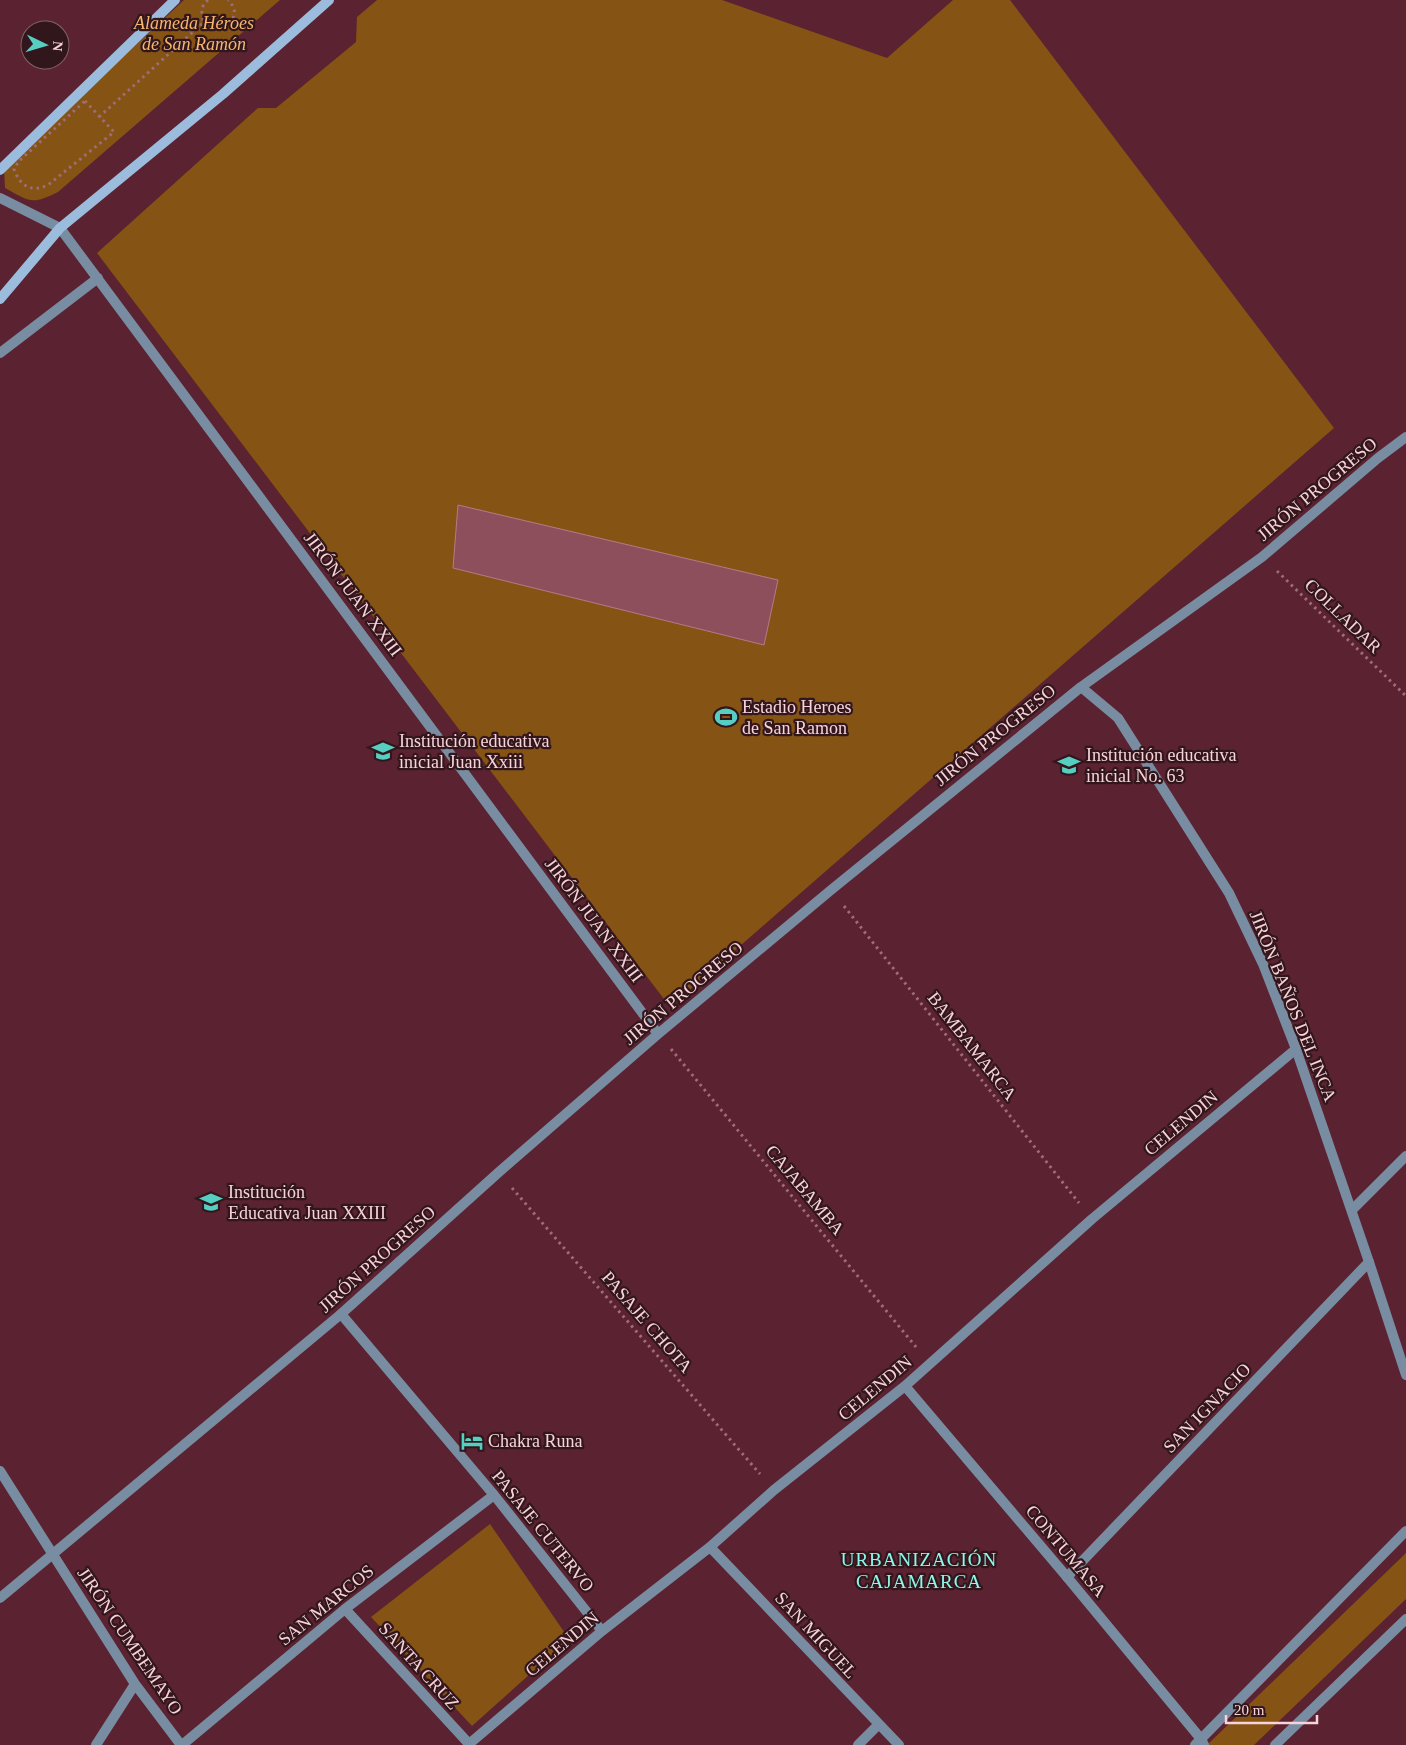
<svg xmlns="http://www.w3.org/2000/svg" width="1406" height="1745" font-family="'Times New Roman',serif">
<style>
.green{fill:#855314}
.building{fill:#8d4f5c;stroke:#bb7886}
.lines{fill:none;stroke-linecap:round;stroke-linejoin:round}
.path{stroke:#9e6d79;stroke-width:3;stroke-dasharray:2.5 4;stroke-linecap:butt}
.pedestrian{stroke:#788da1;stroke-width:10}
.minor{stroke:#788da1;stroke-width:10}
.tertiary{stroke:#788da1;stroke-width:10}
.secondary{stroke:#9bbcdc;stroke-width:10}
.labels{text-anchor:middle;stroke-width:4.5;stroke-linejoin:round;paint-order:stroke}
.park-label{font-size:18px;font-style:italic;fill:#f8b56e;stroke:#31171c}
.street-label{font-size:18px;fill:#f9d3da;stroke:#31171c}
.poi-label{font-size:18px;fill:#f9d3da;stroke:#31171c;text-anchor:start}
.neighbourhood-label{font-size:19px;letter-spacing:1px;fill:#8ef7ec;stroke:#31171c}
</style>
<rect width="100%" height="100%" fill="#5b2231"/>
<path class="green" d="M184,0H280L58,192C32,205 30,202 5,188L4,168Z
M377,0H722L887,58L953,0H1010L1334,428L670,1007L97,253L258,108H276L356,42L357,17Z
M490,1524L569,1639L472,1726L371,1617Z
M1406,1553V1599L1254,1745H1207Z"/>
<path class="building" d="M458,505L778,580L764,645L453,568Z"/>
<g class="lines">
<path class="path" d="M208,0C204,3 201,8 202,14C205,43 251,22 228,0
M85,101L114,132L48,185C31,193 20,186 14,169L19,161Z
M99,117L204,22
M1277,571L1406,696
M844,906L1079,1203
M671,1049L916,1347
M512,1188L760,1474"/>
<path class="pedestrian" d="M1352,1210L1406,1156
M341,1314L494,1495L602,1631
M905,1386L1067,1577L1369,1262
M710,1547L899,1745
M345,1609L470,1745
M469,1744L602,1631L710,1547L774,1490L905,1386L1092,1219L1296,1049
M182,1745L345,1609L494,1495
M858,1745L878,1725"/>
<path class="minor" d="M0,198L60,228L658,1034
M0,353L98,278
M1081,687L1118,718L1229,893L1263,964L1296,1049L1369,1262L1406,1375
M0,1471L135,1684L181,1745
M1067,1577L1201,1739L1204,1745
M0,1598L341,1314L499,1172L658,1034L831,890L1081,687L1262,557L1378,458L1406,437
M96,1745L135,1684"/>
<path class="tertiary" d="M1195,1745L1406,1531
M1275,1745L1406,1619"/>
<path class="secondary" d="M0,170L175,0
M0,299L60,228L223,94L329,0"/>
</g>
<defs>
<g id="stadium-bare" transform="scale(1.725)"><path d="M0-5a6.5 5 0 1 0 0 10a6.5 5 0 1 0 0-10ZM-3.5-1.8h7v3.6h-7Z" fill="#57cec2" stroke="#31171c" stroke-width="2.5" paint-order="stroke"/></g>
<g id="school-bare" transform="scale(1.725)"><path d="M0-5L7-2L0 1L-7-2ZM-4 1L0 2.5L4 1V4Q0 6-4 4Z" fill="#57cec2" stroke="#31171c" stroke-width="2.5" paint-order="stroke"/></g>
<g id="hotel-bare" transform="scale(1.725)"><path d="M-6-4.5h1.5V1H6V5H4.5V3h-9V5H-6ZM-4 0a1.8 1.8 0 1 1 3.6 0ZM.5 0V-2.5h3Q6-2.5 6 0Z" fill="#57cec2" stroke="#31171c" stroke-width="2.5" paint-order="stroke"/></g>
</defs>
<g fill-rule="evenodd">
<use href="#stadium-bare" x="726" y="717"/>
<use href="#school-bare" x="383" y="751"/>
<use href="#school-bare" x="1069" y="765"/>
<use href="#school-bare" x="211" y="1202"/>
<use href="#hotel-bare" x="472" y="1441"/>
</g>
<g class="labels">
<g class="park-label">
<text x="194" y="29">Alameda Héroes<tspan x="194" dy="21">de San Ramón</tspan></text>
</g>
<g class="street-label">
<text transform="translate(1317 489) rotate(-40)" y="6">JIRÓN PROGRESO</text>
<text transform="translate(353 594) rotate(53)" y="6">JIRÓN JUAN XXIII</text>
<text transform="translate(1343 616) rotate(44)" y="6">COLLADAR</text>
<text transform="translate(995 735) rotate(-39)" y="6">JIRÓN PROGRESO</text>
<text transform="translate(594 920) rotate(53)" y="6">JIRÓN JUAN XXIII</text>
<text transform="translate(683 993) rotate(-40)" y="6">JIRÓN PROGRESO</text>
<text transform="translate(1293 1006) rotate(68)" y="6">JIRÓN BAÑOS DEL INCA</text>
<text transform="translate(972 1046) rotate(52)" y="6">BAMBAMARCA</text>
<text transform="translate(1181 1123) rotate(-40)" y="6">CELENDIN</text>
<text transform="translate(805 1190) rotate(50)" y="6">CAJABAMBA</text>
<text transform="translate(377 1259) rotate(-42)" y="6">JIRÓN PROGRESO</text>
<text transform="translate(647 1322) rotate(49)" y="6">PASAJE CHOTA</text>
<text transform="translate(875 1388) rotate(-40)" y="6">CELENDIN</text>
<text transform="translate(1207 1408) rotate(-46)" y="6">SAN IGNACIO</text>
<text transform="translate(543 1531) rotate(51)" y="6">PASAJE CUTERVO</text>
<text transform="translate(1066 1551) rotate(50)" y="6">CONTUMASA</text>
<text transform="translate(326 1605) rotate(-39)" y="6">SAN MARCOS</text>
<text transform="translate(816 1635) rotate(47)" y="6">SAN MIGUEL</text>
<text transform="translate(130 1641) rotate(56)" y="6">JIRÓN CUMBEMAYO</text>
<text transform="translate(562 1644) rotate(-40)" y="6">CELENDIN</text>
<text transform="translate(419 1666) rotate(48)" y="6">SANTA CRUZ</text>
</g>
<g class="poi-label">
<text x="742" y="713">Estadio Heroes<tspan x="742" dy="21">de San Ramon</tspan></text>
<text x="399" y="747">Institución educativa<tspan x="399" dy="21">inicial Juan Xxiii</tspan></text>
<text x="1086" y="761">Institución educativa<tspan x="1086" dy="21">inicial No. 63</tspan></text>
<text x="228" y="1198">Institución<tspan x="228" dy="21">Educativa Juan XXIII</tspan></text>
<text x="488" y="1447">Chakra Runa</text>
</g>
<g class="neighbourhood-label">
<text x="919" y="1566">URBANIZACIÓN<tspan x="919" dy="22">CAJAMARCA</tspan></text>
</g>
</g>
<g transform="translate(45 45) rotate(95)"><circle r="24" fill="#31171c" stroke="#816268"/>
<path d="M0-4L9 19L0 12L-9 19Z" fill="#57cec2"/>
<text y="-8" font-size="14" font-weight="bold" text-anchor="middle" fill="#f9d3da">N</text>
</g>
<path d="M1226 1715v8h91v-8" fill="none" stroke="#f9d3da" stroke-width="2.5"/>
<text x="1234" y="1715" font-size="15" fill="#f9d3da" stroke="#31171c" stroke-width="4" paint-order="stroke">20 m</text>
</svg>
